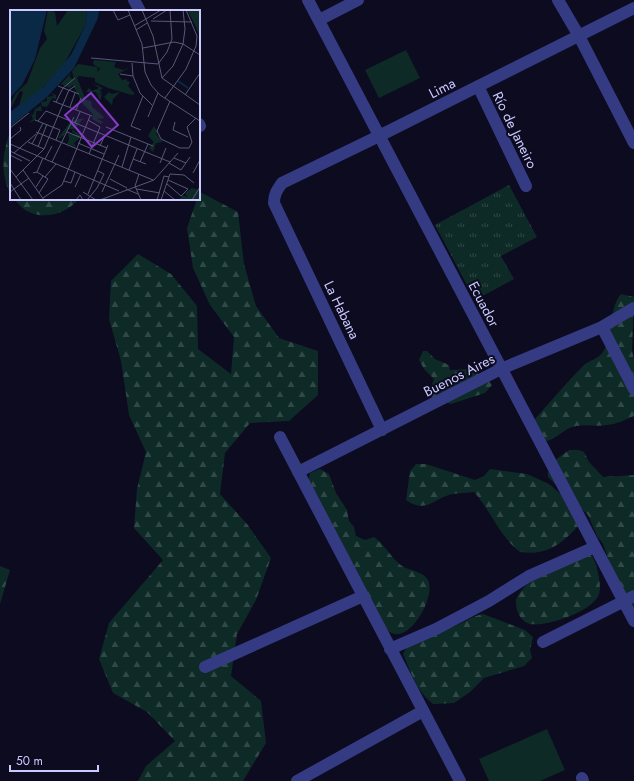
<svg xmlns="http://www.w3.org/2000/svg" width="634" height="781" font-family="Jost,sans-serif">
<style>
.grass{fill:url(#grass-tufts)}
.forest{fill:url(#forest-firs)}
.pitch{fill:#0e2a26}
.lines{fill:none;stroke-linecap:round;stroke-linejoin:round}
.minor{stroke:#343b82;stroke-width:12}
.labels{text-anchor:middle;stroke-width:4;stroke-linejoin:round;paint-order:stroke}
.street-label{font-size:14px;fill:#cbcbff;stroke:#0c0b20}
.inset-river{fill:none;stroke:#0a2946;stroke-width:2}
.inset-road{fill:none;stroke:#585879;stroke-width:1}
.view{fill:#833cc5;fill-opacity:0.15;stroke:#833cc5;stroke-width:2}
.inset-edge{fill:none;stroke:#cbcbff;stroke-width:2}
</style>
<defs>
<pattern id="grass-tufts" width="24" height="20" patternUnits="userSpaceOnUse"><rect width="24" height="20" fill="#0e2a26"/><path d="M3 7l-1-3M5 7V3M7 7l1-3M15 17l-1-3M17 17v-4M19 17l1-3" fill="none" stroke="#304847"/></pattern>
<pattern id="forest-firs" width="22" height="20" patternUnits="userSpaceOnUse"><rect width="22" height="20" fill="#0e2a26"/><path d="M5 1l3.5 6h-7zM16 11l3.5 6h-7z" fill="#304847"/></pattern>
</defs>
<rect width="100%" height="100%" fill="#0c0b20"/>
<path class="grass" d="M509,185L537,237L501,256L514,279L475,300L435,225Z"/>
<path class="forest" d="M11,129V195C0,173 2,154 11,129Z
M200,192L238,212L244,264L256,306L279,338L318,351V395L289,421L250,423L225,453L220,494L247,524L271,558L256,600L237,634L231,676L261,701L266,743L243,781H138L146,766L175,741L147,712L113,693L99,659L109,623L163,560L134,528L137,489L146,452L129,415L121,361L109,319L111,281L138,254L171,274L197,306L198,349L231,374L234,337L210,305L193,268L187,228L197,199H199Z
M14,199H79C67,213 46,220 29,212C23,210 18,203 14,199Z
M621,294L634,297L632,350L634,360V416C625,420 617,424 607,425C597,427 586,424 576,426C562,429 559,439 542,442L530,427L535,419C551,401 566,383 583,366C589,360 597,360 603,352C614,334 608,310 621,294Z
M423,351H427L435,359L449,365L450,370L471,369L489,381L492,385L485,393L451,404L432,397L429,393L434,379L424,369L419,360Z
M569,450H579L584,452L589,462L603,477L634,475V618L619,589L603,544L597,536L588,515L548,477C546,464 560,457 569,450Z
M416,464H426L475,480L484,476L490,469L527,474L549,484L578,509L579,525C562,544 547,556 520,552C500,537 491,511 474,492C467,493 459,493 452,494C433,499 426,514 406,500L410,471Z
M320,469L329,474L336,493L347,510L349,521L354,527L356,536L365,540L374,537C385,545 391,558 402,566C410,571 423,571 428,580C438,600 397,663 382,619L308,482L310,473Z
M582,553L592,556C597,564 602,585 599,594C594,611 547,627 530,624C520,622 515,609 516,600C517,595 525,586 529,583C540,573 568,561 582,553Z
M0,566L10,570L0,604Z
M483,614L525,630L533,637L530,650L532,658L524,666L484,678L470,692L454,703L433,704C417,692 411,673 403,654L408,645C424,639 439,633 455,626C465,622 472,616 483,614Z"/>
<path class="pitch" d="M406,50L420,78L379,98L365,70Z
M547,729L565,770L540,781H489L479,759Z"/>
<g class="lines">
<path class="minor" d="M134,0L140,11
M308,0L634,621
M558,0L579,36L634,143
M319,20L358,0
M478,86L526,186
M199,124L200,126
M602,327L634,389
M382,430L274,203C274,194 277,190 282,183L379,136L634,8
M280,437L460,781
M298,472L501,369L602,327L634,308
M543,642L634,596
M390,649L436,629L489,601L529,576L595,547
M205,667L363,596
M582,778L583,781
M297,781L423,711"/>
</g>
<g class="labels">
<g class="street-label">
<text transform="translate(442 88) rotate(-27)" y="5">Lima</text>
<text transform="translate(515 130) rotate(64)" y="5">Río de Janeiro</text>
<text transform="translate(484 304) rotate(62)" y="5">Ecuador</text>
<text transform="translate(342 310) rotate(64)" y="5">La Habana</text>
<text transform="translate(459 375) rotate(-27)" y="5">Buenos Aires</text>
</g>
</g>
<g transform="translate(10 10)">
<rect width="190" height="190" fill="#0c0b20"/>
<path d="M38,0L45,2L47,16L58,0H77L75,16L53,56L25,85L9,96L13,82L10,81L0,100V94L6,83L17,73L30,38L37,29L34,21Z" fill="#0e2a26"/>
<path d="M84,50L106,52L104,57L113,60L121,57L108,64L112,70L117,69V71L120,72L118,76L125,84L122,85L98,78L85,72V68L69,66L67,68L76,90L81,91L82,97L94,107L92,109L86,108L93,112L91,114L82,109L83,104L72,93L63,75L59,78L51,74L61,63L60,67L64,70L62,61L68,54L87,57L88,63L89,59L92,60L83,54ZM82,73L93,78L90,80L92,83H88L92,84L90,91L86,82H76L79,78L82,81L89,78ZM99,82L102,84L110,82L103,89L102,95L94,87ZM41,83L46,85V89L42,88L37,97L31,96L32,101H26V110L19,113L23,109L21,104L23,105L25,99L32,95L31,92L37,91V87L44,86ZM74,108L63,120L72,126L64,133L66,137L57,134L59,129L58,124L67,125L62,122L63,119H58L53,127L52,125L51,128H48L61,111ZM144,116L147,121L149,119L146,124L153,132L146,133L143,142L139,138L144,132L138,126ZM182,178L189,180L190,190L170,189L172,185L178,187L175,183Z" fill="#0e2a26"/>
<path d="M177,0H190V26L183,11Z" fill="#0e2a26"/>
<path d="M0,0H37L25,49L12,75L0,88ZM77,0H89L88,8L64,58L37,87L0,117V102L33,77L61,45L75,16Z" fill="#0a2946"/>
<path class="inset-river" d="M168,71L178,78"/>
<path class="inset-road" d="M103,0L108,10L120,5M118,0L132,34L135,62L141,75L150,85L190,111M132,0L143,26L152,68L190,95M143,9L157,0M141,11L182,12M124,16L151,0M126,20L137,13M133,38L164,32L173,34L190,45M81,48L148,54L157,42L162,29L160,0M122,53L123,66M110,64L123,66L130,83L142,95M152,68L163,56L173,34L175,19L173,0M48,76L69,84M175,85L190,63M155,88L176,59L186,36L187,26L176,0M43,91L82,106M160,91L147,121L151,129L170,138H179L182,132L177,117L186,108M46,92L53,78L65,68M60,97L65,83M66,100L71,88M138,107L148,83M25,110L50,120L46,130M78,110L90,117L79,144M28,111L36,101L160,152M165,112L163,120L178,127M65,113L70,102M96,117L143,136M0,118L19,103M131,120L121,116L133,86M26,122L143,170M57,122L97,138M0,129L11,120L10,117M18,132L34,139M68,133L94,144M0,134L109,181M22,134L33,113M90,136L95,125M28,137L37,114M0,141L20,151M4,143L26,124M0,145L12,151M164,148L176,153M35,149L42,136M123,149L136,154M42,152L64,107M130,152L138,134M150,153L156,138M159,153L171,160L180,147M112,157L121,127M0,159L23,190M13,160L34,190M119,160L127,139M27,162L33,148M23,163L27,162L38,169L29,183M183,163L190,150M129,164L125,176L131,190M6,167L34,139L59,80L65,76M35,167L46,154M100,169L117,178M54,171L61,173L65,162M0,173L11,190M157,174L171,186L178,179L158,170M26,177L33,166M65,177L71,164M116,179L128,184M127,179L150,183M154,181L165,190M0,182L19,168M73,182L86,190M92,182L109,145M78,184L98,135M33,188L52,175L80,106M66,190L70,185L73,190M77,190L87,178L94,164L88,161M90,190L144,170L168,143M147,190L154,166L159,167M151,190L160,164L174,165L184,173M182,190L190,177"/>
<path class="view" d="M81,83L108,115L82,137L55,105Z"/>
<rect width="190" height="190" class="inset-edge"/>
</g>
<path d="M10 765v6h88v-6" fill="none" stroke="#cbcbff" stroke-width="2"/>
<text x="16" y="765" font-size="12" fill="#cbcbff" stroke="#0c0b20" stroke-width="3" paint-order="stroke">50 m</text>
</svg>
